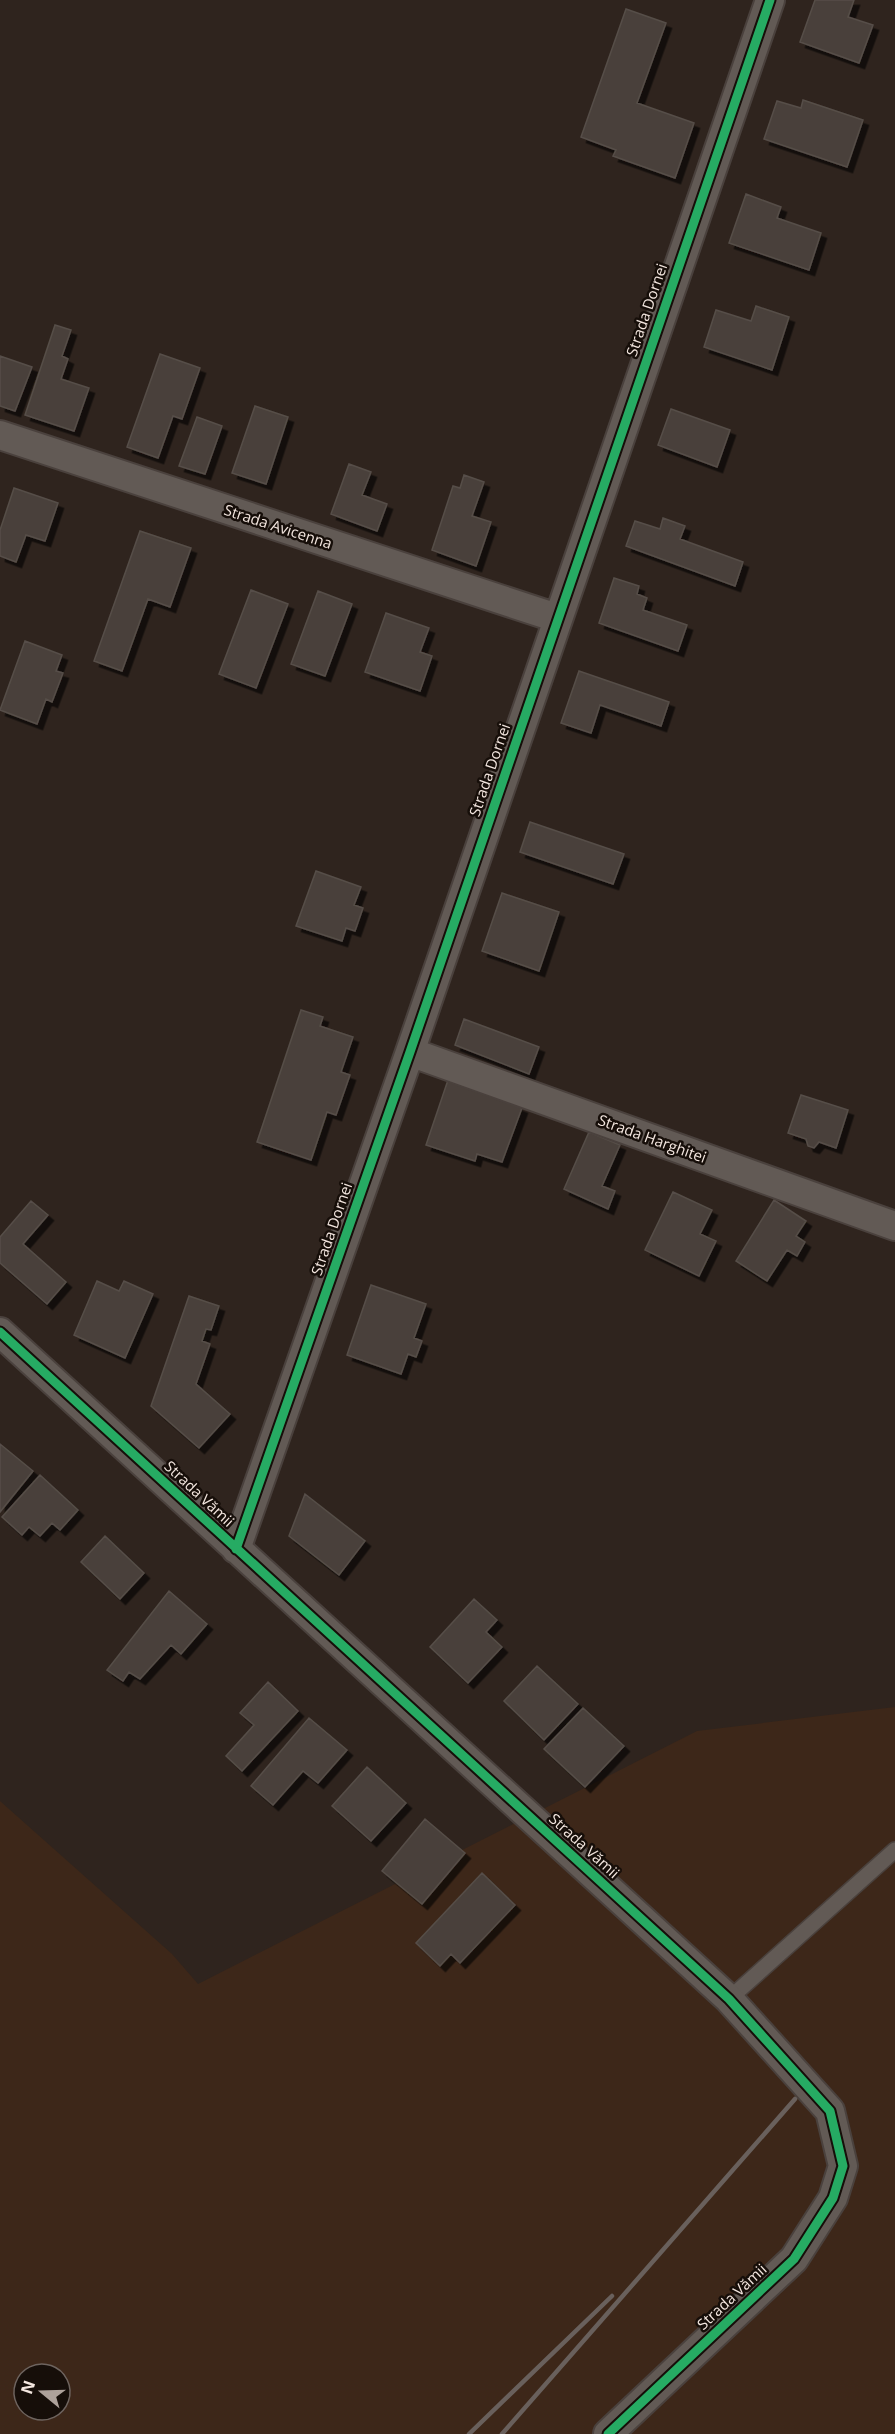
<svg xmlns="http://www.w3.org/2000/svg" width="895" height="2434" font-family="'Open Sans',sans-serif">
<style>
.built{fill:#3d2719;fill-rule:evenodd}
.building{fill:#4a413b;stroke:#564e48;stroke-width:1.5;filter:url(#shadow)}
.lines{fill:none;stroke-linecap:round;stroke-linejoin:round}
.lane-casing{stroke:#4a413d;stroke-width:18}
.street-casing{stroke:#4a413d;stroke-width:32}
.lane{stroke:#625a55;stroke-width:15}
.street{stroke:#625a55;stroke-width:28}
.rail{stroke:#69605c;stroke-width:4.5}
.cycleway-casing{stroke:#160e09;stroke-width:13}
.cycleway{stroke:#26ab63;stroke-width:9}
.labels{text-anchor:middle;stroke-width:5;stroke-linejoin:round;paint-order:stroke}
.street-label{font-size:15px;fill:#f3e6df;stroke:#160e09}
</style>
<defs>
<filter id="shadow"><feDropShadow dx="5.5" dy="5.5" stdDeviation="0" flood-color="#0009"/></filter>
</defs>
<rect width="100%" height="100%" fill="#2f241e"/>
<path class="built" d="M895,1707V2434H0V1801L172,1954L198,1984L697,1731ZM24,2374H60V2410H24Z"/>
<path class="building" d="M815,0H854L848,17L873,25L859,63L800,42Z
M626,9L666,23L637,103L694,123L675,178L613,156L616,150L581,137Z
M803,100L863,120L847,167L764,139L777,101L801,108Z
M746,194L781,207L777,218L821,233L809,270L729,243Z
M756,306L789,317L772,370L704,347L716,310L751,321Z
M55,325L71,330L62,356L68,359L61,379L89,388L74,431L25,415Z
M160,354L200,368L182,419L173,416L158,458L127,447Z
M0,356L32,367L15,411L0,406Z
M255,406L288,417L266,484L232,473Z
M671,409L730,430L717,467L658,445Z
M197,417L222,426L205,474L179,466Z
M349,464L371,472L362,495L387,504L377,531L331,514Z
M464,475L484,482L472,516L491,522L476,566L432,550L453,486L460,488Z
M14,488L58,503L45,541L26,535L16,562L0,556V530Z
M663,518L685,526L680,539L743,562L735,586L626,546L635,521L660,529Z
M140,531L191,548L170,607L148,599L122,671L94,661Z
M614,578L639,586L637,594L647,598L643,610L687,625L678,651L599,623Z
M251,590L288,604L256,688L219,674Z
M318,591L352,604L325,676L291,664Z
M386,613L429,628L420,652L432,656L420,691L365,672Z
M25,641L62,655L56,671L63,673L52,702L46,699L37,724L0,710Z
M579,671L669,702L661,726L600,705L591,733L561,723Z
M530,822L624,854L613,884L520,852Z
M316,871L361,887L354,905L363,908L355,931L346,928L342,941L296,926Z
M502,893L559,912L539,971L482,951Z
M301,1010L323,1017L320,1026L353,1037L341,1072L350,1075L336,1115L327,1112L311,1160L257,1142Z
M464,1019L539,1047L529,1074L455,1045Z
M448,1080L522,1108L502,1162L477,1154L475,1161L426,1145Z
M801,1095L848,1110L836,1148L819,1142L814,1148L808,1146L806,1139L788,1133Z
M589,1132L620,1145L602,1186L615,1191L608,1209L564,1189Z
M673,1192L712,1210L700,1234L716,1241L699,1276L645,1250Z
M774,1200L806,1221L796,1236L805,1242L797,1256L787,1250L767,1281L736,1261Z
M31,1201L48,1215L23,1244L66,1282L47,1304L0,1263V1237Z
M97,1281L119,1291L124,1281L153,1294L125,1358L74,1335Z
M371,1285L426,1304L414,1338L422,1341L416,1357L408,1354L401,1374L347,1355Z
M189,1296L219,1306L211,1330L206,1329L202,1341L210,1344L196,1384L230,1414L199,1448L151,1406Z
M0,1444L33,1471L0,1512Z
M40,1475L78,1510L60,1530L52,1523L40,1536L29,1527L22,1535L2,1517Z
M305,1494L365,1541L339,1575L289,1536Z
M105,1536L144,1573L120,1599L81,1562Z
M169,1591L207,1624L181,1654L171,1645L140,1679L129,1672L123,1681L107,1670Z
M474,1599L497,1620L486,1632L502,1647L468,1683L430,1647Z
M537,1666L578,1704L544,1740L504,1701Z
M268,1682L298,1711L242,1771L226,1756L254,1725L240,1713Z
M583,1708L624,1746L585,1787L544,1749Z
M309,1718L347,1750L318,1783L303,1771L273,1805L251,1786Z
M367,1767L406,1803L371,1841L332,1806Z
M425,1819L465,1853L422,1904L382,1871Z
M482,1873L515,1905L460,1963L451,1954L440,1966L416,1943Z"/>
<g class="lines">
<g class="lane-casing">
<path id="lane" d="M729,1999L895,1850"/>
</g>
<g class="street-casing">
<path id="street" d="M0,435L557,618
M410,1052L895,1226
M0,1332L729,1999L830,2111L843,2166L833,2198L794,2259L608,2434
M236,1549L410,1052L770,0"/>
</g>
<use href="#lane" class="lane"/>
<use href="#street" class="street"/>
<path class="rail" d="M469,2434L612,2296
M502,2434L795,2099"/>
<g class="cycleway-casing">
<path id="cycleway" d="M0,1332L729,1999L830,2111L843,2166L833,2198L794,2259L608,2434
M236,1549L410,1052L770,0"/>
</g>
<use href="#cycleway" class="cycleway"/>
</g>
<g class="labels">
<g class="street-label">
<text transform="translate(647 310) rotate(-71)" y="5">Strada Dornei</text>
<text transform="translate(278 527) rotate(18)" y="5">Strada Avicenna</text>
<text transform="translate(490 770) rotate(-71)" y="5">Strada Dornei</text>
<text transform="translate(652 1139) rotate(20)" y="5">Strada Harghitei</text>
<text transform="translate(332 1229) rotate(-71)" y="5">Strada Dornei</text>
<text transform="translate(199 1494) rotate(43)" y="5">Strada Vămii</text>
<text transform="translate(584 1846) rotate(42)" y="5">Strada Vămii</text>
<text transform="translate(732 2297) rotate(-43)" y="5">Strada Vămii</text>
</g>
</g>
<g transform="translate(42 2392) rotate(289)"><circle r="28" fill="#160e09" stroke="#6e645f" stroke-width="1.5"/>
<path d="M0-4.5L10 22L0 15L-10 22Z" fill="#aea29b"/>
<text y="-9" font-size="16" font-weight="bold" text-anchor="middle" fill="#f3e6df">N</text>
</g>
</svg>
